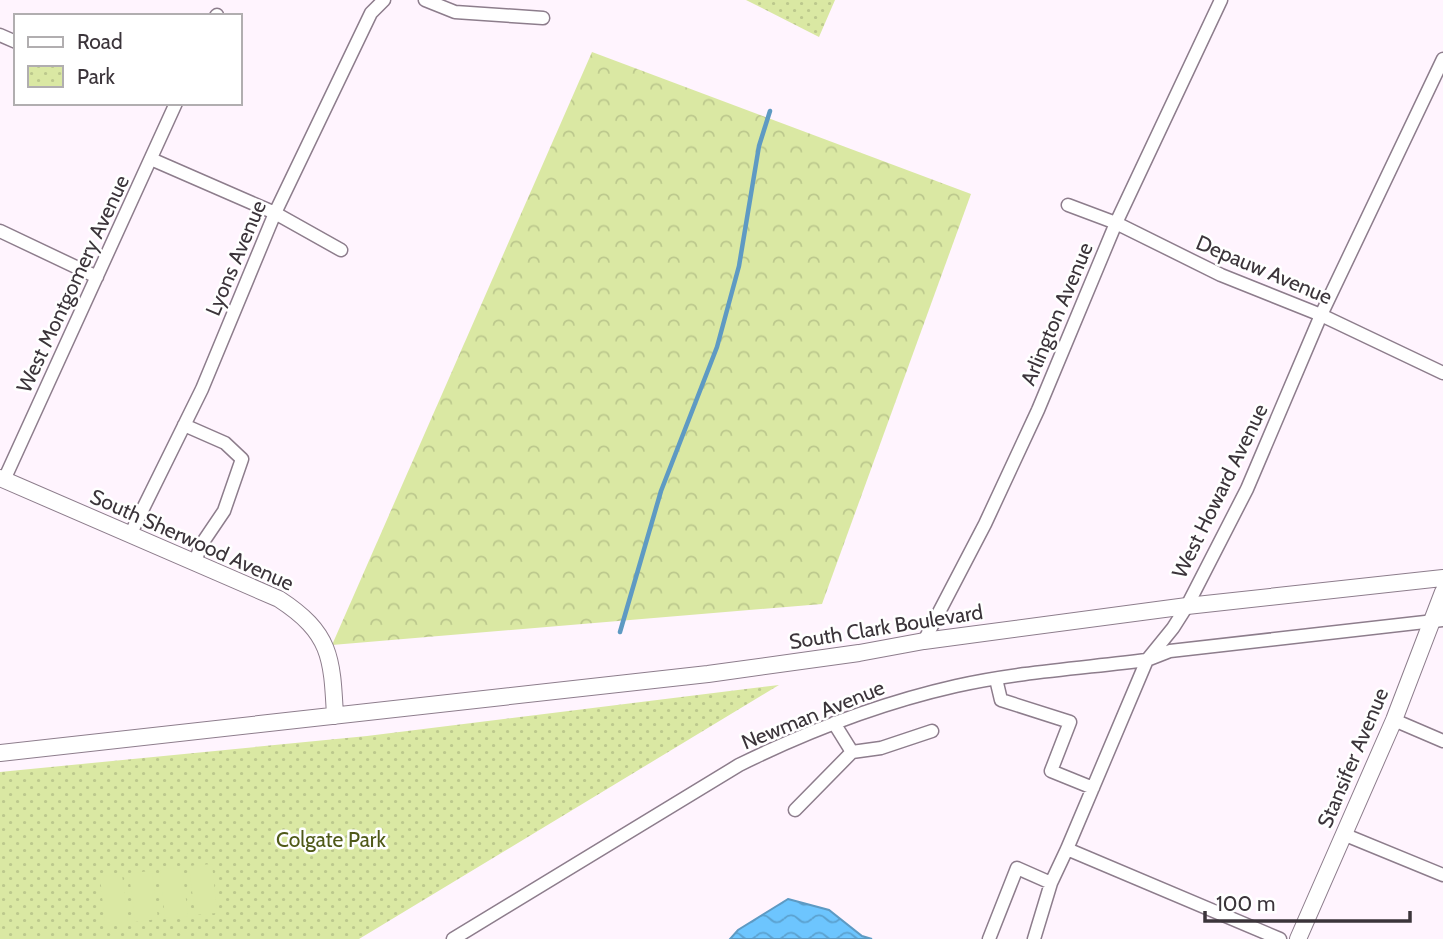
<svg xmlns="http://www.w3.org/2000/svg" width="1443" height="939" font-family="Cabin,sans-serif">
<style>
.forest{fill:url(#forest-crowns)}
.park{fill:url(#park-dots)}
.garden{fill:#dae8a3}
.water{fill:url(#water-waves);stroke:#5e9ac3;stroke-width:2}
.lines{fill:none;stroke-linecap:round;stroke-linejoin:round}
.stream{stroke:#5e9ac3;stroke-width:4.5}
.minor-casing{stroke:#8d7d8c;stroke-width:15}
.tertiary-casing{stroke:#8d7d8c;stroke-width:18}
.minor{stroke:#fff;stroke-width:12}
.tertiary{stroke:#fff;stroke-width:16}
.labels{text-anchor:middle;stroke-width:5;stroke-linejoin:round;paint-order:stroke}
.street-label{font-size:21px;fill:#3b343a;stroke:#fff}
.park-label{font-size:21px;fill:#4f5918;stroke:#fff}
</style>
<defs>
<pattern id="forest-crowns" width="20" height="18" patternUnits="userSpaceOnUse" patternTransform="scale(1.75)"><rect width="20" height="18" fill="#dae8a3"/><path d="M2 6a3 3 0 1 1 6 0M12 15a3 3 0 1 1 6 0" fill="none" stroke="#bcc88d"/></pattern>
<pattern id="park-dots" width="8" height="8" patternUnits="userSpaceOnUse" patternTransform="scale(1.75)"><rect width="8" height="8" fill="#dae8a3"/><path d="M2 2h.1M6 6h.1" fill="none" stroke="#bcc88d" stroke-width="1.8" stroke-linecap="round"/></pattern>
<pattern id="water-waves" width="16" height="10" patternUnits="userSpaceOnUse" patternTransform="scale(1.75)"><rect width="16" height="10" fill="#6dc5fe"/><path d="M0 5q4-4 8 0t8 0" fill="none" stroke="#5ba1cf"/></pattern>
</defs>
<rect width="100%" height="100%" fill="#fff4fe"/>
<path class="forest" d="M592,52L971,194L822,604L332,645Z"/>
<path class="park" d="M746,0H835L819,37Z
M779,685L359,939H0V772L367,736Z"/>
<path class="garden" d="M212,864L217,913L195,915L189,866Z
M182,867L188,916L165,918L160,870Z
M152,871L158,919L135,922L129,873Z
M122,874L128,922L105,925L100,876Z"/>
<path class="water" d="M788,899L829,910L862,936L872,939H730L738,930Z"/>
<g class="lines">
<path class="stream" d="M620,632L661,491L717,347L739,266L759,146L770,111"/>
<g class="minor-casing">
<path id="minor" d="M425,0L455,12L543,18
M216,16L217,15
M0,35L16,42
M151,159L275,213L341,250
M1068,205L1116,223L1221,275L1321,315L1443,373
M0,231L97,277
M184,425L225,443L242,459L224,511L201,545L195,562
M4,480L176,103
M130,535L202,389L275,213L371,13L384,0
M924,641L985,524L1038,410L1116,223L1221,0
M996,679L1001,700L1070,722L1051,771L1093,788
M1394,720L1443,741
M834,723L852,752L881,748L932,731
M795,810L852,752
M1343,834L1443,875
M1067,849L1280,939
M453,939L739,765C808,731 881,703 956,686C1018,672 1084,668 1147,660L1170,651L1443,620
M989,939L1017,868L1051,883
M1034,939L1051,883L1067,849L1147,660L1173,628L1187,606L1247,489L1321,315L1443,59"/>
</g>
<g class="tertiary-casing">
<path id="tertiary" d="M0,478L279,599C331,633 332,657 335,716
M0,753L708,674L859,653L924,641L1187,606L1443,578
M1298,939L1394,720L1443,592"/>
</g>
<use href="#minor" class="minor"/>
<use href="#tertiary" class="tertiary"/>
</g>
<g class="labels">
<g class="street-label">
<text transform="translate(236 258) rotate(-67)" y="7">Lyons Avenue</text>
<text transform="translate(1264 270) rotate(23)" y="7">Depauw Avenue</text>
<text transform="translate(73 284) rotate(-65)" y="7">West Montgomery Avenue</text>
<text transform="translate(1057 314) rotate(-67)" y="7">Arlington Avenue</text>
<text transform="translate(1220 491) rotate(-64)" y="7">West Howard Avenue</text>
<text transform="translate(192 540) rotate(24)" y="7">South Sherwood Avenue</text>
<text transform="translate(886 627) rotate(-9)" y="7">South Clark Boulevard</text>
<text transform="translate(813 715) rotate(-22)" y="7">Newman Avenue</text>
<text transform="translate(1353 758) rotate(-67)" y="7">Stansifer Avenue</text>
</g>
<g class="park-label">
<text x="331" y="847">Colgate Park</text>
</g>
</g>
<rect x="14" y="14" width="228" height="91" fill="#ffffff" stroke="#b1aeb0" stroke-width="2"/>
<rect x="28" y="37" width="35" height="10" fill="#ffffff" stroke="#b1aeb0" stroke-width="2"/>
<text x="77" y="49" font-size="21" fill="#3b343a">Road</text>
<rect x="28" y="66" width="35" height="21" fill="url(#park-dots)" stroke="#b1aeb0" stroke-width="2"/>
<text x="77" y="84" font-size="21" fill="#3b343a">Park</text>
<path d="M1205 911v10h205v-10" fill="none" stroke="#3b343a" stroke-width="3.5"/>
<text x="1216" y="911" font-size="21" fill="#3b343a" stroke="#ffffff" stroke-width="5" paint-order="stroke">100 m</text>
</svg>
